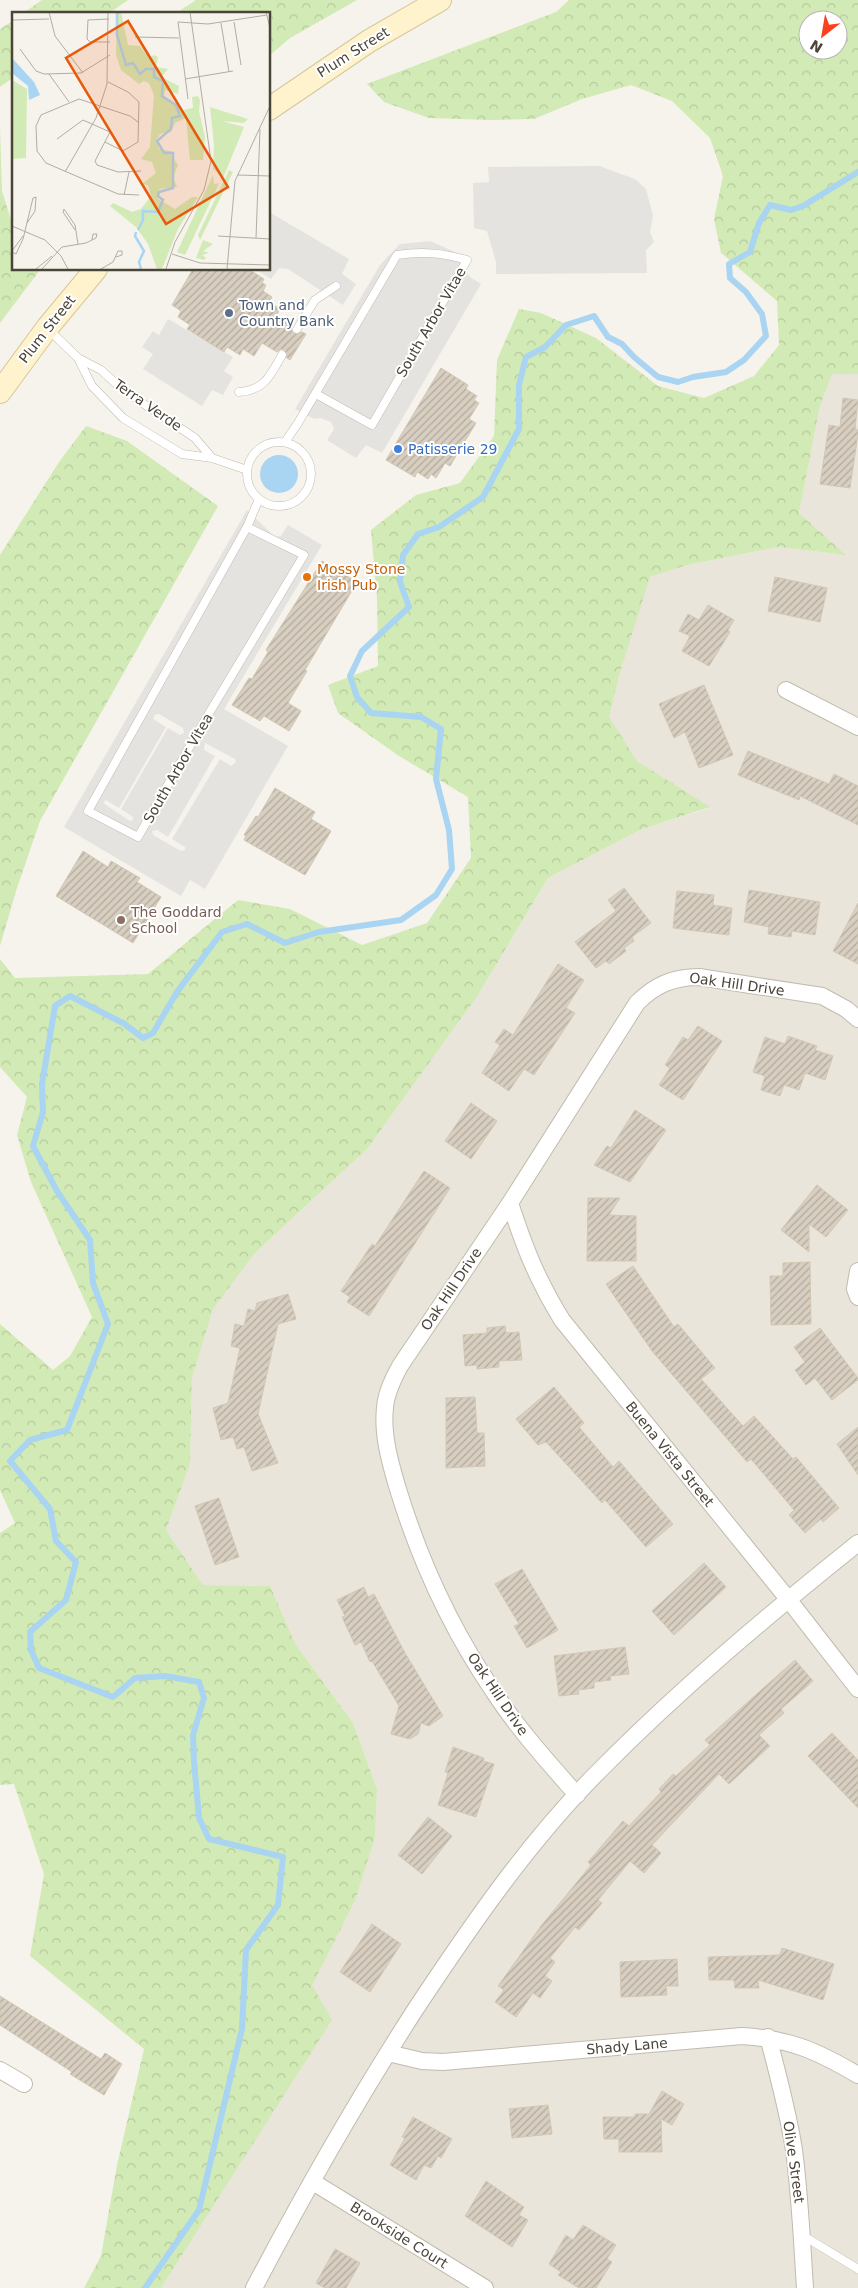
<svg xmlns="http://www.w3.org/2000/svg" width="858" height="2288" font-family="'DejaVu Sans',sans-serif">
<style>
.residential{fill:#eae5da}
.forest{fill:url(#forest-crowns);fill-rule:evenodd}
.parking{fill:#e5e3e0;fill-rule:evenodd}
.water{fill:#a9d4f2}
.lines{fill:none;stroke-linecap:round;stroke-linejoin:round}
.stream{stroke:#a9d4f2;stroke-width:6}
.building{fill:url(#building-hatch);stroke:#d3c7b4}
.lane-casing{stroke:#c2bbae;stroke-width:9}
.street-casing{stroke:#c2bbae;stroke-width:18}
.secondary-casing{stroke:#d6c79b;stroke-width:24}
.lane{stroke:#fff;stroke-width:8}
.street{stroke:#fff;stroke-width:16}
.secondary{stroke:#fff3cd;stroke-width:22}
.service-dot{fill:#5c6f8a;stroke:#fff;stroke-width:2}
.shop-dot{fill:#3f7fe0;stroke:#fff;stroke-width:2}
.food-dot{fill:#e8710a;stroke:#fff;stroke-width:2}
.education-dot{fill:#8d6e63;stroke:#fff;stroke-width:2}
.labels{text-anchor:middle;stroke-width:4;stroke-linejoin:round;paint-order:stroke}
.street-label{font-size:14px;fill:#4b4439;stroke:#fff}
.service-label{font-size:14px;fill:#4e5e75;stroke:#fff;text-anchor:start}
.shop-label{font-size:14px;fill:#366cbe;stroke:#fff;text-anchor:start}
.food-label{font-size:14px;fill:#c56008;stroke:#fff;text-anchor:start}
.education-label{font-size:14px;fill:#785e54;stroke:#fff;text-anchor:start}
.inset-river{fill:none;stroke:#a9d4f2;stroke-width:2.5}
.inset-road{fill:none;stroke:#b2ada4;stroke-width:1}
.view{fill:#e8590c;fill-opacity:0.15;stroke:#e8590c;stroke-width:2.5}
.inset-edge{fill:none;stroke:#4b4439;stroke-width:2.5}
</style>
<defs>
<pattern id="forest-crowns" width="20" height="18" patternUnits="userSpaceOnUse" patternTransform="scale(1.25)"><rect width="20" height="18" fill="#d2eab5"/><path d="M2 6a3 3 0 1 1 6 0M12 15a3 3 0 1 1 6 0" fill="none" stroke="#b6ca9c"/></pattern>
<pattern id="building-hatch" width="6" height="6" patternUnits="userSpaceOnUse" patternTransform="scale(1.25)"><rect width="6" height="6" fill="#d8cfc1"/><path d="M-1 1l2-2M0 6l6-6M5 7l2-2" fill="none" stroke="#b1aa9e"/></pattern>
</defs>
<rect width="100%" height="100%" fill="#f6f3ec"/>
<path class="residential" d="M832,373L858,374V2288H161L331,2019L311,1985L355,1901L375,1838L377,1789L353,1723L296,1645L270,1586L203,1585L166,1530L190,1464L192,1378L213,1308L255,1253L368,1148L478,995L548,878L640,830L709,808L637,761L608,717L619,676L649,577L687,565L778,547L846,555L799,513L820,406Z"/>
<path class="forest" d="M42,0H128L108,14H22Z
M196,0H357L290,38L269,56V14H175Z
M569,0H858V374H832L820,406L799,513L846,555L778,547L687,565L650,577L619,676L609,717L637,761L710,807L640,830L548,878L478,995L368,1148L255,1253L213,1309L192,1378L190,1464L166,1530L203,1585L270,1586L296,1645L353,1723L377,1789L375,1838L355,1901L312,1985L332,2020L161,2288H84L101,2256L117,2165L144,2049L30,1956L44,1874L14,1784L0,1785V1533L15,1523L0,1490V1324L53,1370L70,1356L92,1317L31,1182L17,1135L27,1097L0,1067V959L15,978L148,974L238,900L290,909L362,945L427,923L471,858L468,797L399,756L338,713L328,685L378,666L377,598L371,530L416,495L460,483L494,436L497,360L519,309L541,313L596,338L658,386L704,398L754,376L779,345L777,301L721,253L714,219L723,176L710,138L672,101L631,85L582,99L534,119L490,120L429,118L384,102L367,84L556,12ZM808,20H838V50H808Z
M14,20V77L0,87V29Z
M0,126L2,191L14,229V269L40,270L0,323Z
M86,426L127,441L218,506L40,821L16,891L0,946V555L59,462Z"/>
<path class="parking" d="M599,166L635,179L646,189L653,216L650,232L654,242L646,250L647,273L496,274V262L487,231L474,228L473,183L489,182L488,167Z
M269,212L349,259L342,274L356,284L343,305L288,269L279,268L271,279L255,269H269Z
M430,241L453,251L470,277L481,284L382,453L366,445L356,458L327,440L334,429L331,422L320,418L314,419L295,409L380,265L400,244Z
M168,319L233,357L224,371L233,377L223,395L212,390L202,406L143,369L153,354L142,347L153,331L159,335Z
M247,510L275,537L281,536L288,525L322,545L224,709L288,746L205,889L190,880L181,896L64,827ZM159,714L183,728L184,733L180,735L168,728L121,809L133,817V820L130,821L103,803L106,800L119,808L166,727L153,719L155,715ZM205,743L235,759L236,762L231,766L220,759L172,839L185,847V850L181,851L153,835L152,831L157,830L168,837L215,756L204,750Z"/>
<path class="water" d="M260 474a19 19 0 1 1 38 0a19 19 0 1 1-38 0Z"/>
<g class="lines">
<path class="stream" d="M145,2288L199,2210L242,2029L246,1950L278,1905L283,1857L209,1839L199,1818L194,1761L193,1735L204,1698L199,1682L165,1676L135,1678L113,1697L39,1668L31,1650L30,1632L66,1600L76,1562L56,1541L50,1509L10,1461L30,1440L67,1430L108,1324L93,1283L90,1240L57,1191L33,1146L43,1112L42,1084L55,1006L70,996L123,1023L143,1038L153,1033L177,992L222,932L247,924L285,943L319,932L401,920L436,895L452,869L449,830L436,779L441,729L421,717L371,713L357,697L350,676L362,651L409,607L400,582L403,555L418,534L439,527L483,497L519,429V385L526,357L545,347L566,325L594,316L608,337L622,344L634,357L658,377L678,382L693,377L726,372L744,360L766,336L762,314L746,292L730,278L729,264L750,252L759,223L770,205L791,210L803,206L858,172"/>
</g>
<path class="building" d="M193,269H248L264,279L262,283L266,285L263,291L272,297L269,302L280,309L276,316L292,326V331L294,334L302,332L306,334L290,360L287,358L285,350L281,349L277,352L262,343L254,356L243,349L240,355L227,347L224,352L187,329L190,325L178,317L181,311L172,305Z
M441,368L468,385L466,389L477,396L474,400L479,403L469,419L476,423L450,466L445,463L436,478L431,474L428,479L417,472L415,477L386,460Z
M843,398L858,400L855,429L858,430V434L850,488L820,484L829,425L840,427Z
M322,561L357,582L305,670L307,671L288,703L301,711L289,731L264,716L260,721L232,705L249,678L252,679L268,652L266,650Z
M775,577L827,588L820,622L768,611Z
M708,605L734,620L728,630L730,632L709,666L682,651L690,636L679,631L688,614L699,620Z
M704,685L733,755L699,768L685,732L674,738L659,704Z
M748,751L829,784L834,774L858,786V825L800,796L799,800L738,775Z
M275,788L315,812L311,819L331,831L305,875L244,840L246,836L244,835L256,816L258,817Z
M83,851L108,867L111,861L140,878L137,882L161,897L133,943L56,896Z
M624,888L651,923L632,937L634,941L624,948L626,951L609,964L606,961L596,968L575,942L616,911L608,900Z
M749,890L820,902L815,935L792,931L791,937L768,934L769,927L744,922Z
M677,891L714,895L713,905L732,908L729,935L673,928Z
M858,903V964L833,951Z
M558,964L584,980L566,1008L575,1013L534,1075L524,1069L509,1091L482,1073L500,1045L495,1042L504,1029L513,1035Z
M698,1026L722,1041L683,1100L659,1085L670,1068L665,1065L683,1037L688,1040Z
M788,1036L817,1046L815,1050L833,1056L825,1080L805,1073L799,1090L784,1085L780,1096L761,1090L765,1076L753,1072L765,1037L785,1044Z
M471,1103L497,1121L471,1159L445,1141Z
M635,1110L666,1130L630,1182L594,1165L607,1146L611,1148Z
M424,1171L450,1188L369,1316L347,1302L350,1297L341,1291L372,1244L375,1246Z
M817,1185L848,1210L826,1237L809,1224V1252L781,1230Z
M588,1198H620L609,1215L636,1216V1261H587Z
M810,1262L811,1324L771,1325L770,1276H783V1263Z
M633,1266L674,1327L678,1324L715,1368L701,1379L743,1426L754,1416L793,1459L796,1457L839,1508L823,1522L821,1519L805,1533L789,1515L794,1510L751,1459L747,1462L652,1351L606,1284Z
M288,1294L296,1319L278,1324L258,1414L278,1463L252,1471L244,1447L237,1449L233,1437L221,1440L213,1408L228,1403L240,1348L231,1346L235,1324L244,1326L248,1309L255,1311L257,1303Z
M505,1326L506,1333L519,1332L522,1360L499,1361V1367L477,1369V1365L465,1366L463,1335L487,1333V1328Z
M820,1328L858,1378V1380L832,1400L815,1378L806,1385L795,1370L805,1362L794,1347Z
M554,1387L584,1423L579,1427L613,1467L619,1461L673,1524L646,1547L605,1500L602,1503L546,1442L538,1445L516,1419Z
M475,1397L477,1433H484L485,1466L446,1468V1398Z
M858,1427V1475L837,1444Z
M219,1498L239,1557L215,1565L195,1506Z
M704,1563L726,1587L674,1635L652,1611Z
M522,1569L558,1630L527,1648L514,1626L519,1624L495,1584Z
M364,1587L368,1597L374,1594L405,1653L443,1716L429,1726L421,1723L418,1734L410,1739L391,1734L399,1706L372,1661L370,1662L361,1642L355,1645L342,1617L345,1616L337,1600Z
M625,1647L629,1674L610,1676L611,1680L594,1682V1688L578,1690L579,1694L559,1696L554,1656Z
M795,1660L813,1681L781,1709L784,1713L759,1735L770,1746L729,1784L719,1774L652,1845L661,1853L644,1873L630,1861L598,1900L602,1903L579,1930L575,1927L550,1958L555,1962L545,1976L552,1981L540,1998L533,1993L516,2017L495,2002L504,1990L498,1986L541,1926L591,1865L588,1862L623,1821L629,1826L661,1792L659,1789L673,1774L676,1776L710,1745L705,1740Z
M832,1733L858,1760V1808L808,1756Z
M453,1747L484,1758L483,1761L494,1764L476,1817L438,1805L448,1773L445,1772Z
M428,1817L452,1836L422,1874L398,1855Z
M372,1924L401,1944L370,1992L340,1972Z
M782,1948L834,1964L823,2000L758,1980L759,1988H735L734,1980H709L708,1957L780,1955Z
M677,1959L678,1986H666L667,1995L621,1997L620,1962Z
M0,1996L101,2059L105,2053L122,2064L104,2095L70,2074L72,2072L0,2025Z
M662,2091L684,2104L672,2125L661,2119L662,2152H619V2139H604L603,2117H635V2114H649Z
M548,2105L552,2134L512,2138L509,2109Z
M413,2117L452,2139L441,2158L438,2156L431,2168L424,2165L416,2180L390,2165L405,2138L402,2137Z
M486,2181L524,2207L519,2215L528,2220L512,2247L465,2216Z
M583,2225L616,2245L607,2259L612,2262L596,2288H579L558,2275L561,2272L549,2264L566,2235L573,2240Z
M335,2249L360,2263L346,2288H325L316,2283Z"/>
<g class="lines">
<g class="lane-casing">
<path id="lane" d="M48,329L78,358L92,386L123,418L182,454L212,458L247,470
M297,329L315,300L336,286
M78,358L101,370L123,390L195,438L212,458
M239,392C265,390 270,376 282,355
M285,442L298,423L397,255C423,251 442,253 467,260L372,425L316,394
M247 474a32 32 0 1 1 64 0a32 32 0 1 1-64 0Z
M247,527L304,555L205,720L138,837L88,811L247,527L259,499
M802,2235L858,2269"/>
</g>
<g class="street-casing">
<path id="street" d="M786,690L858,727
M510,1203C525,1249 537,1279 562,1320L788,1599L858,1689
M858,1271L855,1289L858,1297
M577,1795C548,1762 518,1729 494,1692C451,1629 419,1559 397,1486C390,1462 382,1434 385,1408C386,1393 393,1379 400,1366L510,1203L637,1003C655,985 673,977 699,977L822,996L846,1009L858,1019
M768,2037C778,2074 788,2112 794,2150C800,2196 802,2242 805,2288
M388,2053L422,2061L443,2062L742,2036C791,2039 817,2051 858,2075
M0,2070L24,2084
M313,2182L485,2288
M254,2288C304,2193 357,2100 415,2010C470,1927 528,1842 599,1771C680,1689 768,1615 858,1543"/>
</g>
<g class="secondary-casing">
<path id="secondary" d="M269,109L369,41L440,0
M0,392L47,328L96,269"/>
</g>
<use href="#lane" class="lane"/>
<use href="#street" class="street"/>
<use href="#secondary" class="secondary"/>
</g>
<circle class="service-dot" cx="229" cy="313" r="5"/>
<circle class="shop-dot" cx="398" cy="449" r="5"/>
<circle class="food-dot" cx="307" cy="577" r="5"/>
<circle class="education-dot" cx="121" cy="920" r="5"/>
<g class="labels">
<g class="street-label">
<text transform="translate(353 52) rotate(-32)" y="5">Plum Street</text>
<text transform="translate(431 322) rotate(-60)" y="5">South Arbor Vitae</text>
<text transform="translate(47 329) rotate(-52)" y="5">Plum Street</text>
<text transform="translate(148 405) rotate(35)" y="5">Terra Verde</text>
<text transform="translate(178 768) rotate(-60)" y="5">South Arbor Vitea</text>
<text transform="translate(737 984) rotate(8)" y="5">Oak Hill Drive</text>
<text transform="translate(451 1289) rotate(-56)" y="5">Oak Hill Drive</text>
<text transform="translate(670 1454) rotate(51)" y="5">Buena Vista Street</text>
<text transform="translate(498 1694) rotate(56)" y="5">Oak Hill Drive</text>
<text transform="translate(627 2046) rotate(-5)" y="5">Shady Lane</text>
<text transform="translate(794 2162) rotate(82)" y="5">Olive Street</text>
<text transform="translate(399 2235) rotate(32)" y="5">Brookside Court</text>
</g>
<g class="service-label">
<text x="239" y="310">Town and<tspan x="239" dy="16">Country Bank</tspan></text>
</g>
<g class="shop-label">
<text x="408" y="454">Patisserie 29</text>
</g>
<g class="food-label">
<text x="317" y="574">Mossy Stone<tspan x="317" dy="16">Irish Pub</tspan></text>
</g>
<g class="education-label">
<text x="131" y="917">The Goddard<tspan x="131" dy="16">School</tspan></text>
</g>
</g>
<g transform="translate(12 12)">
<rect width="258" height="258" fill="#f6f3ec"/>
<path d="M0,68L15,77L14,146L0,147Z" fill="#d2eab5"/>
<path d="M105,0H109L116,33L128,34L137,46L142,43L146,45L144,55L156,57L149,65L167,74L166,82L153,78L152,84L171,98L181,96L180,85L186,84L188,88L187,99L193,125L191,148H178L174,106L163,111L159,120L148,122L145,127L147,137L162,140L159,143L166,153L161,165L165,175L147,177L146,187L163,197L180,185H186L166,217L150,257H145L136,232L124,215L98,194L101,191L120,200L129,197L139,184L136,173L130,172L144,161L140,150L129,147L138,135L142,83L137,71L132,69L127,72L109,58L104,43ZM198,95L236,107L232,111L210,109L232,115L211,166L201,157L202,133ZM217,158L221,160L188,228L186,223ZM201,163L202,172L207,171L204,178L173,243L165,240ZM191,228L201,232L191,239L197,241L190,243L194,246L192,248L184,246Z" fill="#d2eab5"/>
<path d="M0,46L22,70L28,83L17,88L16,74L0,61Z" fill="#a9d4f2"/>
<path class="inset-river" d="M105,0V23L114,53L121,51L128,62L134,57H142V65L151,69L150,84L164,93L168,104L160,106L159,117L145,129L152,141H161V176L147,180L146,184L151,188L146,200L131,199V208L126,218M124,220L123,224L132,239L127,250L129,257"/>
<path class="inset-road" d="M37,0L43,24L71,61M254,0L258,16M97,7L76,8L75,27L78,30H98M0,8L37,7M222,10L229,53M209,11L217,60M123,25L167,26M8,37L24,59L32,62L69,61L98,43M37,62L57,90M173,67L221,59M176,87L166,10L196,12L255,3M126,110L118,104L67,87L29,103L24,114L25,139L34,151L106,182L127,183M45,127L71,108L98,120L83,149L85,153L106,160L129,159M93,130L111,139L126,130L127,90L116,80L96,70M53,160L84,106L95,72L96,0M225,163L258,164M112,183L117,160M0,214L33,228L49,244L56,257M63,218L51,200L52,197L63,213L66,232M206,224L258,227M244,226L248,117M0,239L11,224M0,240L4,242L11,227L21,186L24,185L23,199L15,211M160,242L188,251L258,253M24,257L40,244M30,257L50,235L74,231L84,226L85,222H81L80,228M89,257L101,250L106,239H110V243L104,245M154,257L163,230L192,178L199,149L178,0M215,257L223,169L258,94"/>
<path class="view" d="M116,9L216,175L154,212L54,46Z"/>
<rect width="258" height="258" class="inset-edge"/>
</g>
<g transform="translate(823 35) rotate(211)"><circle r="24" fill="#ffffff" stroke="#b7b4b0"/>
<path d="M0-4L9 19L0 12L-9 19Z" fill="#fc3f1d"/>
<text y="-8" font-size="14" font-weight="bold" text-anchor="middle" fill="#4b4439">N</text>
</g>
</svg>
